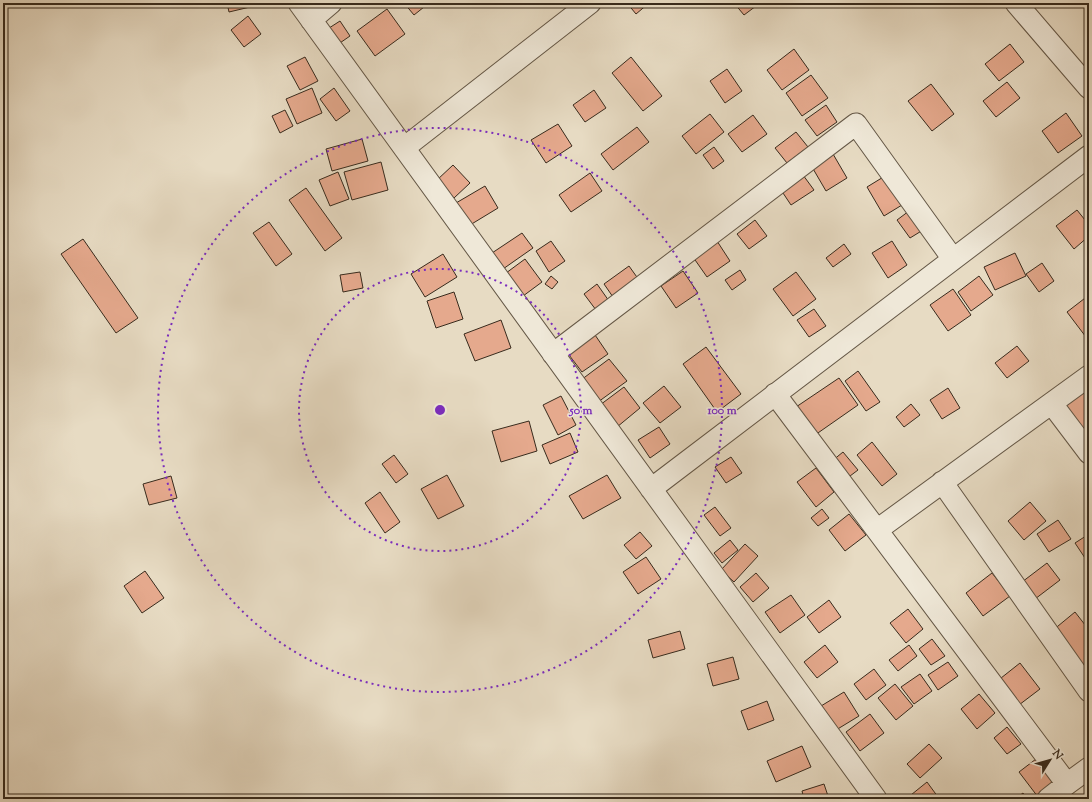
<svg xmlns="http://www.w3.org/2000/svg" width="1092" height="802" font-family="'Sorts Mill Goudy',serif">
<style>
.building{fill:#e5a98d;stroke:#382b1d}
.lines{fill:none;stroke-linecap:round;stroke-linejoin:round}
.minor-casing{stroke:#645746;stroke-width:23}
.minor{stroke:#efe8d8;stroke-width:21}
.ring{fill:none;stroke:#7b2cbf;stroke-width:2;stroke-dasharray:2 4}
.centre{fill:#7b2cbf;stroke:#efe8d8;stroke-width:2}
.ring-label{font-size:12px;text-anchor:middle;font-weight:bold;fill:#7b2cbf;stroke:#efe8d8;stroke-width:3;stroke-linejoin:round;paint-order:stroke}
</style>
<rect width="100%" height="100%" fill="#e7dbc3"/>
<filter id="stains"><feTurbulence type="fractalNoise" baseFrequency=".005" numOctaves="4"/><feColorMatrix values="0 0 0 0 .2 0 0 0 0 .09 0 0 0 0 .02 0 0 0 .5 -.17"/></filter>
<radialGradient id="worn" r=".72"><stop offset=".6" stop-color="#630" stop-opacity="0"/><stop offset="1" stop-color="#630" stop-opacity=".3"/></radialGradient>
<path class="building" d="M227,3H249L250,7L229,12Z
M404,3H429L414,15Z
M627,3H649L636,14Z
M734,3H760L744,15Z
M387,9L405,34L375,56L357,31Z
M248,16L261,34L244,47L231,30Z
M340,21L350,36L337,45L326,30Z
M1010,44L1024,62L999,81L985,64Z
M794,49L809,70L782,90L767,70Z
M305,57L318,81L300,90L287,66Z
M631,57L662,96L643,111L612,73Z
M727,69L742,91L725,103L710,81Z
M811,75L828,98L802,116L786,93Z
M1007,82L1020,98L996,117L983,101Z
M931,84L954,114L932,131L908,101Z
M312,88L322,113L297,124L286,99Z
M334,88L350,111L336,121L320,99Z
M594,90L606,108L585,122L573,105Z
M826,105L837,122L817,136L805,120Z
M285,110L293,126L280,133L272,116Z
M1066,113L1082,136L1058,153L1042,131Z
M710,114L724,132L696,154L682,136Z
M753,115L767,134L742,152L728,134Z
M558,124L572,146L546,163L531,140Z
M637,127L649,142L613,170L601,154Z
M796,132L808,147L787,163L775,148Z
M362,139L368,161L332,171L326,149Z
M714,147L724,161L713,169L703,155Z
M833,154L847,178L826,191L812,167Z
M381,162L388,190L352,200L344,172Z
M453,165L470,183L454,198L437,180Z
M338,172L349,199L330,206L319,180Z
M590,173L602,191L571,212L559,195Z
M803,175L814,190L791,205L781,190Z
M885,176L902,205L884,216L867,187Z
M485,186L498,208L470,225L456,203Z
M306,188L342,238L325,251L289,200Z
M1077,210L1089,225V236L1074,249L1056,226Z
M909,211L923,230L910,238L897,220Z
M755,220L767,236L749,249L737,234Z
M269,222L292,254L276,266L253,233Z
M522,233L533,248L503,269L492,253Z
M83,239L138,318L116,333L61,254Z
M551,241L565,261L549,272L536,251Z
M717,241L730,261L707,277L693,257Z
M892,241L907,265L888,278L872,253Z
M844,244L851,254L833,267L826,258Z
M1015,253L1026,276L995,290L984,267Z
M443,254L457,277L425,297L411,274Z
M525,259L542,282L519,299L502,276Z
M1042,263L1054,281L1039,292L1026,274Z
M629,266L639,280L613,297L604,284Z
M740,270L746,280L732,290L725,280Z
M683,271L698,293L676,308L661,286Z
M360,272L363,288L343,292L340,275Z
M796,272L816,299L793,316L773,289Z
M551,276L558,282L552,289L545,284Z
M979,276L993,295L971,311L958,292Z
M597,284L609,301L596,310L584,294Z
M953,289L971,315L948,331L930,305Z
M454,292L463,319L436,328L427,301Z
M1089,295V341L1067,312Z
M814,309L826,326L809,337L797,320Z
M501,320L511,348L475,361L464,334Z
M593,332L608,354L582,372L566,351Z
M1017,346L1029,361L1007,378L995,363Z
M706,347L741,394L717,412L683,364Z
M609,359L627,381L598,402L581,380Z
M858,371L880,402L866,411L845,381Z
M839,378L858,405L815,435L796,407Z
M664,386L681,407L660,423L643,403Z
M624,387L640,408L617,427L600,405Z
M948,388L960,408L942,419L930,400Z
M1089,388V430L1083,435L1062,409Z
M561,396L576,425L558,435L543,405Z
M911,404L920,415L904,427L896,417Z
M529,421L537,451L501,462L492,431Z
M659,427L670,444L650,458L638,440Z
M570,433L578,452L550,464L542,445Z
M872,442L897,474L882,486L857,455Z
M843,452L858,470L846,479L832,461Z
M394,455L408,474L396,483L382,464Z
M731,457L742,473L726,483L715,467Z
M816,468L834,492L816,507L797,482Z
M447,475L464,506L438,519L421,489Z
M607,475L621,498L583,519L569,496Z
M171,476L177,498L149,505L143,484Z
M380,492L400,522L385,533L365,503Z
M1030,502L1046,521L1024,540L1008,521Z
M715,507L731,528L720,536L704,515Z
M822,509L829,518L818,526L811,518Z
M849,514L866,535L845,551L829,530Z
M1058,520L1071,539L1049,552L1037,534Z
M640,532L652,546L636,559L624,545Z
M1089,534V564L1075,543Z
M730,540L738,550L722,563L714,553Z
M745,544L758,556L734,582L721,570Z
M646,557L661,579L638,594L623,572Z
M1047,563L1060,580L1035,599L1022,582Z
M145,571L164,598L142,613L124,586Z
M756,573L769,588L753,602L740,587Z
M992,573L1010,596L983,616L966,593Z
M791,595L805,615L780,633L765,612Z
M829,600L841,617L819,633L807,617Z
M908,609L923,629L906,643L890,623Z
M1075,612L1089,630V662L1082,668L1052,631Z
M680,631L685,649L653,658L648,640Z
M932,639L945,656L931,665L919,649Z
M825,645L838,662L817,678L804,662Z
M909,645L917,656L898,671L889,660Z
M733,657L739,679L713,686L707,664Z
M948,662L958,676L938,690L928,675Z
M1020,663L1040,689L1015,708L996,682Z
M874,669L886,685L866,700L854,684Z
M920,674L932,691L914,704L901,687Z
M895,684L913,706L896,720L878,698Z
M844,692L859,716L836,730L821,706Z
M979,694L995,713L977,729L961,709Z
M767,701L774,720L748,730L741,711Z
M870,714L884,733L860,751L846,732Z
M1007,727L1021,744L1007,754L994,738Z
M929,744L942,758L920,778L907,764Z
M802,746L811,767L776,782L767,761Z
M1036,759L1055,783L1038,797L1019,772Z
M927,782L938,797L935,799H906Z
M824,784L829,799H804L802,791Z
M1023,793L1027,799H1015Z"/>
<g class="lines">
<g class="minor-casing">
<path id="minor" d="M299,3L876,799
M1016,3L1089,88
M311,20L331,3
M404,148L590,3
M553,354L856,124L953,259
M775,394L1067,784L1089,768
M1052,404L1089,453
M942,482L1089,691
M651,489L1089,156
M877,530L1089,376
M1048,799L1067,784"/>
</g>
<use href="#minor" class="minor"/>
</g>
<g class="ring">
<circle cx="440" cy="410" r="141"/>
<circle cx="440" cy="410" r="282"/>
</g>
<circle cx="440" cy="410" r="6" class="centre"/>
<g class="ring-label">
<text x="581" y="414">50 m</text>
<text x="722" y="414">100 m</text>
</g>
<rect width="1092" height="802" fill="none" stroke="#e7dbc3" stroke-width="16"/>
<rect x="4" y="4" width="1084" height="794" fill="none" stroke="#382b1d" stroke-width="2"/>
<rect x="8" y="8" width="1076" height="786" fill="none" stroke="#382b1d"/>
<g transform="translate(1050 760) rotate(53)" stroke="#efe8d8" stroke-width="3" paint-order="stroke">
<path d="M0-3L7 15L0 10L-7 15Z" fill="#382b1d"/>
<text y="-6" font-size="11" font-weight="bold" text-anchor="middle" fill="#382b1d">N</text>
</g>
<rect width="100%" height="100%" filter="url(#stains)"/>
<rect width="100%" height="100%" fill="url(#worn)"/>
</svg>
